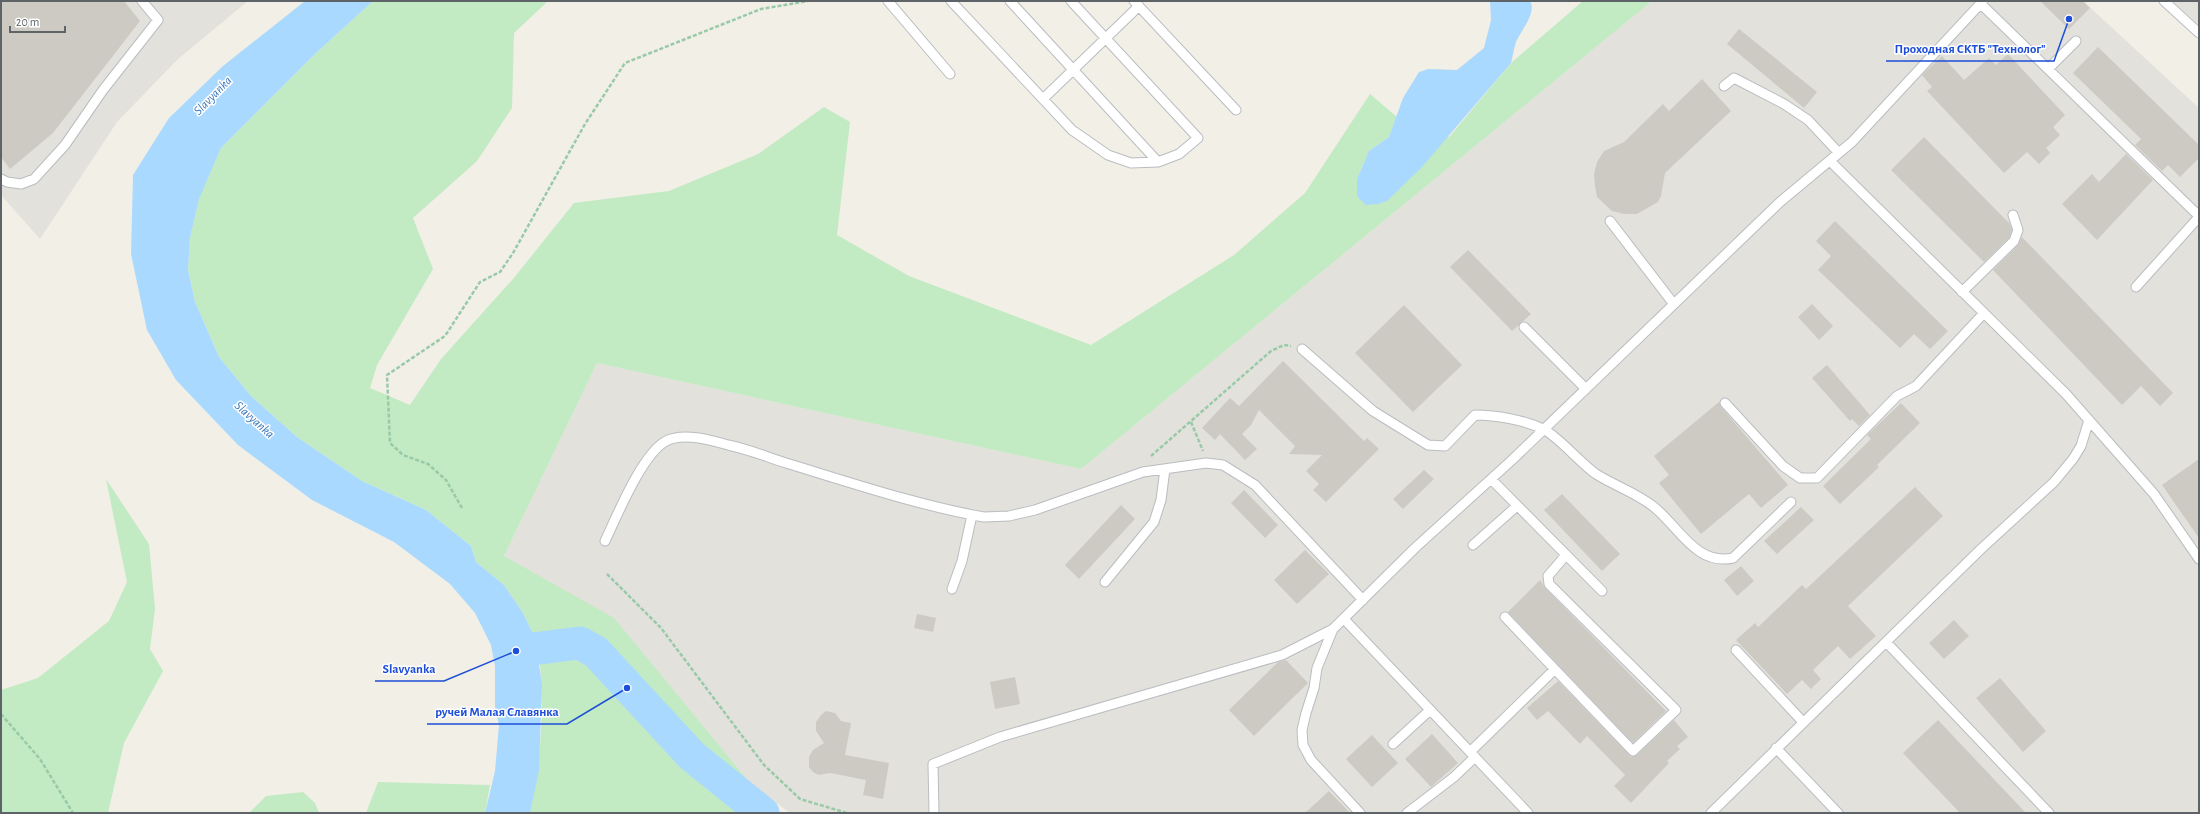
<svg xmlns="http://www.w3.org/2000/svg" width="2200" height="814" font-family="'Alegreya Sans',sans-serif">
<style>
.industrial{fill:#e2e1db}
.green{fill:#c2eac3}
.water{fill:#aad9ff}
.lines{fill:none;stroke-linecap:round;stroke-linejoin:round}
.river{stroke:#aad9ff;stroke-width:33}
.building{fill:#cdcac4}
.service-casing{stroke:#b9bdc1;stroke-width:11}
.path{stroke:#99caa8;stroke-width:2.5;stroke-dasharray:4 2;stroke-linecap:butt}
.service{stroke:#fff;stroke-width:9}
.labels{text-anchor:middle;stroke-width:3;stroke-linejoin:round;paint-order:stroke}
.water-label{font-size:13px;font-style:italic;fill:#3c78bb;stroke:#fff}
.leader{fill:none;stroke:#1d4ed8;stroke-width:1.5}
.callout-dot{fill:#1d4ed8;stroke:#fff;stroke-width:1.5}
.callout-label{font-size:13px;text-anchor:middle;font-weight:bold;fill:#1d4ed8;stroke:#fff;stroke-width:3;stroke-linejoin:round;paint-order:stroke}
</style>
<rect width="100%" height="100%" fill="#f2efe7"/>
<path class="industrial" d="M1,1H248L177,60L117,122L40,239L1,195Z
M1652,1H2083L2199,108V813H790L750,783L692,713L504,556L597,363L1081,469Z
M2172,1H2199V25Z"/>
<path class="green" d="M373,1H548L514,33L512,108L477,161L413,218L433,269L377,365L370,388L410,405L441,359L513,279L574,203L669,191L758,154L824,107L850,122L837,235L909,276L1091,345L1234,255L1305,193L1370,94L1397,117L1389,137L1369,151L1357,179L1450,136L1511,63L1583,1H1652L1081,469L597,363L504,556L614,618L750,783L698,746L636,685L604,647L579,636H561L536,640L523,613L504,585L476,562L471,546L426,510L362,481L297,437L251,396L219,357L195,302L188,270L190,238L199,198L221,148L315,54Z
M106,479L149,544L155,609L150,649L163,671L124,743L108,813H1V690L38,678L109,621L127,582Z
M554,649H575L588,653L686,761L753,813H530C541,760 545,707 539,654Z
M378,782L490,785L485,813H366Z
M303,792L315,803L319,813H249L266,796Z"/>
<path class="water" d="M305,1H373L315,54L221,148L199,199L190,238L188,270L195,302L219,357L251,396L297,437L362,481L426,510L471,546L476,562L504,585L523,613L536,640L542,686L539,770L530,813H485L495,771L499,725L495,707V666L491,645L475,613L450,584L394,542L312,500L238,445L176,380L147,330L131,254L133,175L169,118L223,66Z
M1490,1H1530C1537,12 1521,31 1516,42C1514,48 1513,56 1511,63L1421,168L1387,201L1378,204L1366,205L1357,196V179L1369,151L1389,137L1403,98L1419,72L1428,69L1457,70L1484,48L1491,20Z"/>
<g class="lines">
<path class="river" d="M516,651L580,643L596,652L692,756L763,813"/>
</g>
<path class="building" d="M1,1H124L140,21L53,133L10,169L1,157Z
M2040,1H2083L2090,8L2069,29Z
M1739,29L1817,92L1804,108L1727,44Z
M2098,47L2199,145V158L2180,177L2168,165L2162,171L2135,145L2141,139L2073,73Z
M2008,54L2065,115L2053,127L2060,135L2046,148L2050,153L2039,164L2027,152L2004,173L1927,91L1932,87L1922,75L1942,56L1964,80L1989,58L1996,65Z
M1702,79L1731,111L1665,173L1661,196L1658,202L1637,214H1624L1612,211L1597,197L1595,186L1594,174L1597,162L1604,151L1624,142L1663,104L1669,111Z
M1924,137L2010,224L2012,230L2009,238L1984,262L1891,170Z
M2126,154L2153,180L2097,240L2062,204L2092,174L2099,182Z
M1835,221L1948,331L1930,349L1914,334L1900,348L1818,270L1831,256L1816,241Z
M2022,237L2173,393L2160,406L2141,386L2122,405L1993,270L2018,245Z
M1468,250L1531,314L1512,331L1450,267Z
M1812,304L1833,326L1819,340L1798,317Z
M1404,305L1462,365L1413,412L1355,353Z
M1283,361L1364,441L1367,438L1379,449L1326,502L1313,490L1319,484L1306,471L1322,455L1289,454L1295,446L1259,410L1251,425L1242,434L1257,449L1245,460L1220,434L1215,440L1202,428L1230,398L1239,406Z
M1827,365L1870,415L1859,426L1852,419L1850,421L1812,378Z
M1719,402L1721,407L1788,485L1761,508L1749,494L1701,534L1659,483L1669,475L1654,456Z
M1901,403L1920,423L1877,465L1879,467L1840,504L1823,486L1871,439L1867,435Z
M2199,459V538L2162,485Z
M1424,470L1434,479L1403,509L1393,499Z
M1915,487L1943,516L1848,606L1876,636L1850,659L1838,646L1813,670L1821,679L1811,689L1802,680L1787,694L1736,640L1755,623L1758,627L1802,585L1806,589Z
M1244,490L1278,525L1265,538L1231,503Z
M1562,494L1620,554L1602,571L1544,510Z
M1121,505L1135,519L1079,579L1065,565Z
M1801,507L1814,520L1777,554L1764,541Z
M1305,550L1329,574L1297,604L1274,580Z
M1741,566L1754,581L1737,596L1724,580Z
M1540,580L1545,588L1666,711L1633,743L1508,612Z
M917,614L936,618L933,632L914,628Z
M1954,620L1969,636L1944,659L1929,643Z
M1286,660L1308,683L1254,736L1229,710L1278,662Z
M1015,677L1020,704L995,709L990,682Z
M2000,678L2046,731L2023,752L1976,698Z
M1558,681L1631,757L1637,755L1674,720L1688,737L1677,746L1680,749L1667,761L1669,763L1631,803L1614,786L1625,775L1587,736L1580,744L1548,711L1537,720L1527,708Z
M826,711L835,713L841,721L851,723L845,755L889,763L883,799L863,795L866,780L830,773L819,775L813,772L809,767V757L813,750L824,743L816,731V722L821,715Z
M1938,720L2026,813H1960L1903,753Z
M1432,734L1458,763L1431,787L1405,759Z
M1372,735L1398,763L1372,787L1346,759Z
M1329,791L1350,813H1305Z"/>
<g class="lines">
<g class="service-casing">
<path id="service" d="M888,1L950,74
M951,1L1072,130L1108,155L1131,163L1158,162L1179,154L1198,138L1071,1
M1010,1L1158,162
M1134,1L1236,110
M2164,1L2199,33
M1981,4L2199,216
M2048,69L2076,41
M1724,86L1734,78L1784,104L1808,120L1839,153
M1043,99L1139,6
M1830,161L2066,394L2154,494L2199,559
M1,179L7,182L21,184L34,179L65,145L103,90L158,20L142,1
M1610,221L1673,303
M2136,287L2199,217
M1962,292L2014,241L2018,230L2013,215
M1524,327L1586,389
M1302,349L1373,411L1428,445L1445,446L1475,415C1496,415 1524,420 1543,429C1558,436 1580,463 1596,474C1615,486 1637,493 1654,507C1679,527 1696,566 1733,558L1791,502
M1725,403L1783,466L1800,478H1817L1897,396L1916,386L1984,313
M1491,479L1602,591
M605,541C617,516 642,454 666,441C683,432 711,440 728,445C748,449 767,457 786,463C849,482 920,506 984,517L1009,516L1035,510L1143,472L1206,463L1223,465L1255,485L1363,600
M1473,545L1517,506
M1105,582L1154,522L1161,500L1165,469
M952,589L962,561L972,515
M1505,617L1633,751L1676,710L1549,584L1548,576L1566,555
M1344,619L1528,813
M1886,642L2049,813
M1736,650L1803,722
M1393,744L1430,710
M1776,748L1838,813
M1470,752L1554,670
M934,813L933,764L1000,737L1282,655L1333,629
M1360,813L1311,760L1303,745L1302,730L1306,713L1314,688L1317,668L1333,629L1415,548L1512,460L1780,202L1852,142L1983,1
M1407,813L1454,777L1475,757
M1711,813L1981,549L2054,482L2073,459L2081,446L2089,420"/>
</g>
<path class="path" d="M1191,422L1203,451
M1151,456L1271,351L1284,345L1291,346
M462,508L446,480L428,464L403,455L390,443L387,375L445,336L480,282L500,272L513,253L585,124L625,63L761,9L808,1
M607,574L661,628L764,765L800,799L847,813
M1,714L40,759L73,813"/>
<use href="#service" class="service"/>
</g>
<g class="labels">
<g class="water-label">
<text transform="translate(212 95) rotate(-46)" y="5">Slavyanka</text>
<text transform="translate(255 419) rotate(42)" y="5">Slavyanka</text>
</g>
</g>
<path class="leader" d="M2069 19L2054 61H1886M516 651L444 681H375M627 688L567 724H427"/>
<g class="callout-dot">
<circle cx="2069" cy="19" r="4"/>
<circle cx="516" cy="651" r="4"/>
<circle cx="627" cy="688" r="4"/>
</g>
<g class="callout-label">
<text x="1970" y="53">Проходная СКТБ "Технолог"</text>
<text x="409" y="673">Slavyanka</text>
<text x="497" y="716">ручей Малая Славянка</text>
</g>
<rect width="2200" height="814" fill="none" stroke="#5e6368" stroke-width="4"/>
<path d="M10 26v6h55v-6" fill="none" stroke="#5e6368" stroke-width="2"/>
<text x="16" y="26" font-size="12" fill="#5e6368" stroke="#ffffff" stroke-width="3" paint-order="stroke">20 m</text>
</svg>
